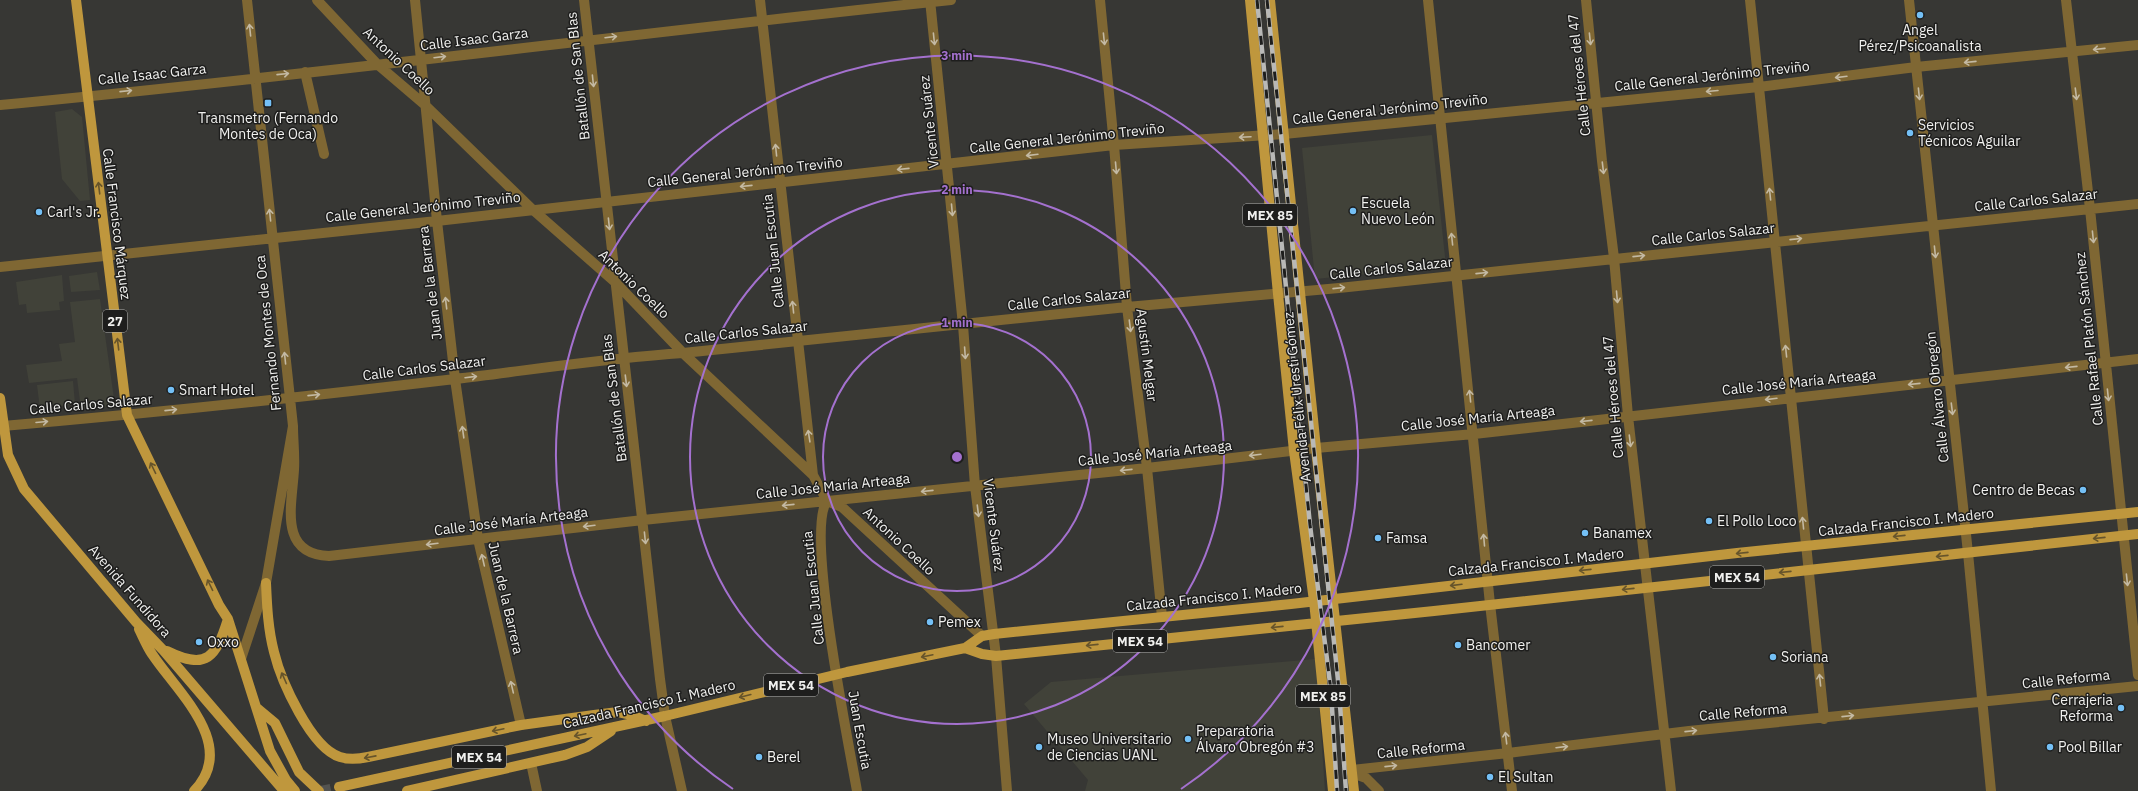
<svg xmlns="http://www.w3.org/2000/svg" width="2138" height="791" font-family="'IBM Plex Sans',sans-serif">
<style>
.built{fill:#414239}
.lines{fill:none;stroke-linecap:round;stroke-linejoin:round}
.major-tunnel{stroke:#535350;stroke-width:10;stroke-dasharray:10 5;stroke-linecap:butt}
.minor{stroke:#7f6733;stroke-width:10}
.major{stroke:#bf973d;stroke-width:10}
.rail-casing{stroke:#b9b9b7;stroke-width:4.5}
.rail{stroke:#1e1e1d;stroke-width:3;stroke-dasharray:9;stroke-linecap:butt}
.oneway{stroke:#c3b9a3}
.oneway2{stroke:#66542b}
.ring{fill:none;stroke:#a471cf;stroke-width:2}
.poi-dot{fill:#74c0f6;stroke:#1e1e1d;stroke-width:1.5}
.labels{text-anchor:middle;stroke-width:3;stroke-linejoin:round;paint-order:stroke}
.shield{fill:#1e1e1d;stroke:#b1b1af;stroke-width:1}
.shield-label{font-size:13px;font-weight:bold;fill:#f0f0ee}
.poi-label{font-size:14px;fill:#f0f0ee;stroke:#1e1e1d;text-anchor:start}
.street-label{font-size:14px;fill:#f0f0ee;stroke:#1e1e1d}
.centre{fill:#a471cf;stroke:#1e1e1d;stroke-width:2}
.ring-label{font-size:12px;text-anchor:middle;font-weight:bold;fill:#a471cf;stroke:#1e1e1d;stroke-width:3;stroke-linejoin:round;paint-order:stroke}
</style>
<rect width="100%" height="100%" fill="#373734"/>
<path class="built" d="M72,109L82,117L90,200L80,201L62,179L55,112Z
M1432,135L1446,266L1315,279L1302,148Z
M97,272L100,290L71,292L69,276Z
M62,275L64,301L59,302L60,310L27,313L26,304L19,305L16,282Z
M100,299L115,406L81,409L77,378L29,383L26,365L62,361L59,344L75,342L70,302Z
M73,381L75,404L40,409L37,385Z
M1316,659L1325,791H1085L1088,780L1024,704L1051,682Z"/>
<g class="lines">
<path class="major-tunnel" d="M321,791L339,787"/>
<path class="minor" d="M317,0L377,64L425,105L532,209L615,282L683,353L813,475L827,501L842,507L856,520L982,636
M415,0L437,221L455,379L478,539L521,725
M584,0L660,679L665,716L682,791
M760,0L813,475
M930,0L963,325L975,486L996,656L1007,791
M1100,0L1114,145L1127,307L1147,468L1162,617
M1428,0L1490,604L1512,791
M1586,0L1602,161L1614,258L1628,416L1671,791
M1750,0L1824,719
M1909,0L1968,553L1991,791
M2066,0L2090,209L2138,675
M305,72L324,154
M0,105C318,75 634,33 951,0
M0,267L437,221L1114,145L1284,134L1759,87L1916,67L2138,45
M3,426C154,413 304,397 455,379C531,370 607,358 683,353L1127,307L1339,288L2138,204
M293,426C293,441 295,455 294,470C292,505 278,554 329,556L643,520L1147,468L1316,448L1474,434L2138,359
M827,501C805,530 849,745 857,791
M241,659L266,583L293,426L247,0
M531,763L537,791
M1352,770L1508,753L1689,731L2138,686
M1352,773L1366,778L1379,791"/>
<path class="major" d="M76,0L127,415L219,605L228,619L270,751L286,780L295,791
M1250,0L1278,294L1294,451L1314,601L1333,791
M1270,0L1317,458L1354,791
M0,398L8,455L24,489L136,622L163,650L284,791
M266,583C267,606 268,629 274,652C281,681 311,748 340,757C349,760 359,759 368,757L521,725L594,715L618,712L632,715L646,721
M139,629C143,637 147,647 152,654C177,692 239,745 194,791
M965,648L982,654L996,656L1434,611L2138,534
M167,651C207,671 216,657 228,619
M257,708L275,723L299,772L319,791
M339,787L665,716L847,672L965,648L982,636L994,634L1291,604L1737,553L2138,512
M407,791L565,755L587,747L611,731"/>
<g class="rail-casing">
<path id="rail" d="M1257,0L1310,525L1331,691L1337,791
M1267,0L1339,690L1346,791"/>
</g>
<use href="#rail" class="rail"/>
</g>
<defs><path id="oneway-shaft" d="M-6 0H5M1.5-3L5.5 0L1.5 3" fill="none" stroke-width="1.6" stroke-linecap="round" stroke-linejoin="round"/></defs>
<g class="oneway">
<use href="#oneway-shaft" transform="translate(250 30) rotate(-96)"/>
<use href="#oneway-shaft" transform="translate(611 37) rotate(-7)"/>
<use href="#oneway-shaft" transform="translate(934 39) rotate(84)"/>
<use href="#oneway-shaft" transform="translate(1104 39) rotate(84)"/>
<use href="#oneway-shaft" transform="translate(1590 39) rotate(84)"/>
<use href="#oneway-shaft" transform="translate(2099 49) rotate(174)"/>
<use href="#oneway-shaft" transform="translate(440 57) rotate(-7)"/>
<use href="#oneway-shaft" transform="translate(1970 62) rotate(174)"/>
<use href="#oneway-shaft" transform="translate(283 74) rotate(-6)"/>
<use href="#oneway-shaft" transform="translate(1841 77) rotate(173)"/>
<use href="#oneway-shaft" transform="translate(593 81) rotate(84)"/>
<use href="#oneway-shaft" transform="translate(126 91) rotate(-6)"/>
<use href="#oneway-shaft" transform="translate(1712 91) rotate(175)"/>
<use href="#oneway-shaft" transform="translate(1919 94) rotate(84)"/>
<use href="#oneway-shaft" transform="translate(2076 94) rotate(83)"/>
<use href="#oneway-shaft" transform="translate(1245 137) rotate(177)"/>
<use href="#oneway-shaft" transform="translate(776 150) rotate(-96)"/>
<use href="#oneway-shaft" transform="translate(1032 155) rotate(173)"/>
<use href="#oneway-shaft" transform="translate(1116 168) rotate(85)"/>
<use href="#oneway-shaft" transform="translate(1603 168) rotate(83)"/>
<use href="#oneway-shaft" transform="translate(903 169) rotate(174)"/>
<use href="#oneway-shaft" transform="translate(746 186) rotate(174)"/>
<use href="#oneway-shaft" transform="translate(1770 194) rotate(-96)"/>
<use href="#oneway-shaft" transform="translate(952 210) rotate(85)"/>
<use href="#oneway-shaft" transform="translate(270 215) rotate(-96)"/>
<use href="#oneway-shaft" transform="translate(609 224) rotate(84)"/>
<use href="#oneway-shaft" transform="translate(2093 237) rotate(84)"/>
<use href="#oneway-shaft" transform="translate(1452 239) rotate(-96)"/>
<use href="#oneway-shaft" transform="translate(1796 239) rotate(-6)"/>
<use href="#oneway-shaft" transform="translate(1935 252) rotate(84)"/>
<use href="#oneway-shaft" transform="translate(1639 256) rotate(-6)"/>
<use href="#oneway-shaft" transform="translate(1482 273) rotate(-6)"/>
<use href="#oneway-shaft" transform="translate(1339 288) rotate(-6)"/>
<use href="#oneway-shaft" transform="translate(1617 297) rotate(85)"/>
<use href="#oneway-shaft" transform="translate(446 303) rotate(-97)"/>
<use href="#oneway-shaft" transform="translate(793 307) rotate(-96)"/>
<use href="#oneway-shaft" transform="translate(1130 326) rotate(83)"/>
<use href="#oneway-shaft" transform="translate(1786 351) rotate(-96)"/>
<use href="#oneway-shaft" transform="translate(965 353) rotate(86)"/>
<use href="#oneway-shaft" transform="translate(285 358) rotate(-96)"/>
<use href="#oneway-shaft" transform="translate(2071 367) rotate(174)"/>
<use href="#oneway-shaft" transform="translate(471 377) rotate(-7)"/>
<use href="#oneway-shaft" transform="translate(626 381) rotate(83)"/>
<use href="#oneway-shaft" transform="translate(1914 384) rotate(174)"/>
<use href="#oneway-shaft" transform="translate(314 395) rotate(-6)"/>
<use href="#oneway-shaft" transform="translate(2108 395) rotate(84)"/>
<use href="#oneway-shaft" transform="translate(1470 396) rotate(-96)"/>
<use href="#oneway-shaft" transform="translate(1771 399) rotate(173)"/>
<use href="#oneway-shaft" transform="translate(1952 409) rotate(83)"/>
<use href="#oneway-shaft" transform="translate(171 410) rotate(-6)"/>
<use href="#oneway-shaft" transform="translate(1586 421) rotate(174)"/>
<use href="#oneway-shaft" transform="translate(42 422) rotate(-5)"/>
<use href="#oneway-shaft" transform="translate(463 432) rotate(-98)"/>
<use href="#oneway-shaft" transform="translate(809 436) rotate(-99)"/>
<use href="#oneway-shaft" transform="translate(1630 441) rotate(83)"/>
<use href="#oneway-shaft" transform="translate(1255 455) rotate(173)"/>
<use href="#oneway-shaft" transform="translate(1126 470) rotate(174)"/>
<use href="#oneway-shaft" transform="translate(927 491) rotate(174)"/>
<use href="#oneway-shaft" transform="translate(788 505) rotate(174)"/>
<use href="#oneway-shaft" transform="translate(978 511) rotate(83)"/>
<use href="#oneway-shaft" transform="translate(1803 523) rotate(-96)"/>
<use href="#oneway-shaft" transform="translate(589 526) rotate(173)"/>
<use href="#oneway-shaft" transform="translate(645 538) rotate(84)"/>
<use href="#oneway-shaft" transform="translate(1484 540) rotate(-95)"/>
<use href="#oneway-shaft" transform="translate(432 544) rotate(173)"/>
<use href="#oneway-shaft" transform="translate(483 560) rotate(-103)"/>
<use href="#oneway-shaft" transform="translate(2127 580) rotate(84)"/>
<use href="#oneway-shaft" transform="translate(1820 680) rotate(-96)"/>
<use href="#oneway-shaft" transform="translate(512 687) rotate(-103)"/>
<use href="#oneway-shaft" transform="translate(1848 716) rotate(-6)"/>
<use href="#oneway-shaft" transform="translate(1691 731) rotate(-6)"/>
<use href="#oneway-shaft" transform="translate(1506 738) rotate(-97)"/>
<use href="#oneway-shaft" transform="translate(1562 747) rotate(-7)"/>
<use href="#oneway-shaft" transform="translate(1391 766) rotate(-6)"/>
</g>
<g class="oneway2">
<use href="#oneway-shaft" transform="translate(99 188) rotate(-97)"/>
<use href="#oneway-shaft" transform="translate(118 344) rotate(-97)"/>
<use href="#oneway-shaft" transform="translate(153 468) rotate(-116)"/>
<use href="#oneway-shaft" transform="translate(1899 536) rotate(174)"/>
<use href="#oneway-shaft" transform="translate(2099 538) rotate(174)"/>
<use href="#oneway-shaft" transform="translate(1742 553) rotate(174)"/>
<use href="#oneway-shaft" transform="translate(1942 556) rotate(174)"/>
<use href="#oneway-shaft" transform="translate(1585 570) rotate(174)"/>
<use href="#oneway-shaft" transform="translate(1785 572) rotate(174)"/>
<use href="#oneway-shaft" transform="translate(210 585) rotate(-116)"/>
<use href="#oneway-shaft" transform="translate(1456 585) rotate(173)"/>
<use href="#oneway-shaft" transform="translate(1628 589) rotate(174)"/>
<use href="#oneway-shaft" transform="translate(1277 627) rotate(174)"/>
<use href="#oneway-shaft" transform="translate(1092 645) rotate(174)"/>
<use href="#oneway-shaft" transform="translate(927 656) rotate(168)"/>
<use href="#oneway-shaft" transform="translate(284 678) rotate(-114)"/>
<use href="#oneway-shaft" transform="translate(745 696) rotate(166)"/>
<use href="#oneway-shaft" transform="translate(498 730) rotate(168)"/>
<use href="#oneway-shaft" transform="translate(580 735) rotate(168)"/>
<use href="#oneway-shaft" transform="translate(370 757) rotate(169)"/>
</g>
<g class="ring">
<circle cx="957" cy="457" r="134"/>
<circle cx="957" cy="457" r="267"/>
<path d="M733 789A401 401 0 1 1 1181 789"/>
</g>
<g class="poi-dot">
<circle cx="1920" cy="15" r="4"/>
<rect x="264" y="99" width="8" height="8" rx="2"/>
<circle cx="1910" cy="133" r="4"/>
<circle cx="1353" cy="211" r="4"/>
<circle cx="39" cy="212" r="4"/>
<circle cx="171" cy="390" r="4"/>
<circle cx="2083" cy="490" r="4"/>
<circle cx="1709" cy="521" r="4"/>
<circle cx="1585" cy="533" r="4"/>
<circle cx="1378" cy="538" r="4"/>
<circle cx="930" cy="622" r="4"/>
<circle cx="199" cy="642" r="4"/>
<circle cx="1458" cy="645" r="4"/>
<circle cx="1773" cy="657" r="4"/>
<circle cx="2121" cy="708" r="4"/>
<circle cx="1188" cy="739" r="4"/>
<circle cx="1039" cy="747" r="4"/>
<circle cx="2050" cy="747" r="4"/>
<circle cx="759" cy="757" r="4"/>
<circle cx="1490" cy="777" r="4"/>
</g>
<g class="labels">
<g class="shield">
<rect x="1243" y="204" width="54" height="22" rx="3"/>
<rect x="103" y="310" width="24" height="22" rx="3"/>
<rect x="1710" y="566" width="54" height="22" rx="3"/>
<rect x="1113" y="630" width="54" height="22" rx="3"/>
<rect x="764" y="674" width="54" height="22" rx="3"/>
<rect x="1296" y="685" width="54" height="22" rx="3"/>
<rect x="452" y="746" width="54" height="22" rx="3"/>
</g>
<g class="shield-label">
<text x="1270" y="220">MEX 85</text>
<text x="115" y="326">27</text>
<text x="1737" y="582">MEX 54</text>
<text x="1140" y="646">MEX 54</text>
<text x="791" y="690">MEX 54</text>
<text x="1323" y="701">MEX 85</text>
<text x="479" y="762">MEX 54</text>
</g>
<g class="poi-label">
<text x="1920" y="35" text-anchor="middle">Angel<tspan x="1920" dy="16">Pérez/Psicoanalista</tspan></text>
<text x="268" y="123" text-anchor="middle">Transmetro (Fernando<tspan x="268" dy="16">Montes de Oca)</tspan></text>
<text x="1918" y="130">Servicios<tspan x="1918" dy="16">Técnicos Aguilar</tspan></text>
<text x="1361" y="208">Escuela<tspan x="1361" dy="16">Nuevo León</tspan></text>
<text x="47" y="217">Carl's Jr.</text>
<text x="179" y="395">Smart Hotel</text>
<text x="2075" y="495" text-anchor="end">Centro de Becas</text>
<text x="1717" y="526">El Pollo Loco</text>
<text x="1593" y="538">Banamex</text>
<text x="1386" y="543">Famsa</text>
<text x="938" y="627">Pemex</text>
<text x="207" y="647">Oxxo</text>
<text x="1466" y="650">Bancomer</text>
<text x="1781" y="662">Soriana</text>
<text x="2113" y="705" text-anchor="end">Cerrajeria<tspan x="2113" dy="16">Reforma</tspan></text>
<text x="1196" y="736">Preparatoria<tspan x="1196" dy="16">Álvaro Obregón #3</tspan></text>
<text x="1047" y="744">Museo Universitario<tspan x="1047" dy="16">de Ciencias UANL</tspan></text>
<text x="2058" y="752">Pool Billar</text>
<text x="767" y="762">Berel</text>
<text x="1498" y="782">El Sultan</text>
</g>
<g class="street-label">
<text transform="translate(474 39) rotate(-7)" y="5">Calle Isaac Garza</text>
<text transform="translate(399 61) rotate(43)" y="5">Antonio Coello</text>
<text transform="translate(152 74) rotate(-6)" y="5">Calle Isaac Garza</text>
<text transform="translate(1579 75) rotate(-96)" y="5">Calle Héroes del 47</text>
<text transform="translate(578 76) rotate(-96)" y="5">Batallón de San Blas</text>
<text transform="translate(1712 76) rotate(-6)" y="5">Calle General Jerónimo Treviño</text>
<text transform="translate(1390 109) rotate(-6)" y="5">Calle General Jerónimo Treviño</text>
<text transform="translate(929 122) rotate(-96)" y="5">Vicente Suárez</text>
<text transform="translate(1067 138) rotate(-6)" y="5">Calle General Jerónimo Treviño</text>
<text transform="translate(745 172) rotate(-6)" y="5">Calle General Jerónimo Treviño</text>
<text transform="translate(2036 200) rotate(-6)" y="5">Calle Carlos Salazar</text>
<text transform="translate(423 207) rotate(-6)" y="5">Calle General Jerónimo Treviño</text>
<text transform="translate(117 224) rotate(83)" y="5">Calle Francisco Márquez</text>
<text transform="translate(1713 234) rotate(-6)" y="5">Calle Carlos Salazar</text>
<text transform="translate(773 251) rotate(-96)" y="5">Calle Juan Escutia</text>
<text transform="translate(1391 268) rotate(-6)" y="5">Calle Carlos Salazar</text>
<text transform="translate(430 283) rotate(-97)" y="5">Juan de la Barrera</text>
<text transform="translate(634 284) rotate(44)" y="5">Antonio Coello</text>
<text transform="translate(1069 299) rotate(-6)" y="5">Calle Carlos Salazar</text>
<text transform="translate(746 332) rotate(-6)" y="5">Calle Carlos Salazar</text>
<text transform="translate(268 333) rotate(-96)" y="5">Fernando Montes de Oca</text>
<text transform="translate(2089 339) rotate(-96)" y="5">Calle Rafael Platón Sánchez</text>
<text transform="translate(1147 355) rotate(83)" y="5">Agustín Melgar</text>
<text transform="translate(424 368) rotate(-7)" y="5">Calle Carlos Salazar</text>
<text transform="translate(1799 382) rotate(-6)" y="5">Calle José María Arteaga</text>
<text transform="translate(1297 397) rotate(-96)" y="5">Avenida Félix Uresti Gómez</text>
<text transform="translate(1613 397) rotate(-95)" y="5">Calle Héroes del 47</text>
<text transform="translate(1937 397) rotate(-96)" y="5">Calle Álvaro Obregón</text>
<text transform="translate(614 398) rotate(-97)" y="5">Batallón de San Blas</text>
<text transform="translate(91 404) rotate(-5)" y="5">Calle Carlos Salazar</text>
<text transform="translate(1478 418) rotate(-6)" y="5">Calle José María Arteaga</text>
<text transform="translate(1155 453) rotate(-6)" y="5">Calle José María Arteaga</text>
<text transform="translate(833 486) rotate(-6)" y="5">Calle José María Arteaga</text>
<text transform="translate(511 521) rotate(-7)" y="5">Calle José María Arteaga</text>
<text transform="translate(1906 522) rotate(-6)" y="5">Calzada Francisco I. Madero</text>
<text transform="translate(994 525) rotate(83)" y="5">Vicente Suárez</text>
<text transform="translate(899 541) rotate(43)" y="5">Antonio Coello</text>
<text transform="translate(1536 562) rotate(-6)" y="5">Calzada Francisco I. Madero</text>
<text transform="translate(813 588) rotate(-96)" y="5">Calle Juan Escutia</text>
<text transform="translate(130 591) rotate(49)" y="5">Avenida Fundidora</text>
<text transform="translate(1214 597) rotate(-6)" y="5">Calzada Francisco I. Madero</text>
<text transform="translate(506 598) rotate(77)" y="5">Juan de la Barrera</text>
<text transform="translate(2066 679) rotate(-6)" y="5">Calle Reforma</text>
<text transform="translate(649 704) rotate(-13)" y="5">Calzada Francisco I. Madero</text>
<text transform="translate(1743 712) rotate(-5)" y="5">Calle Reforma</text>
<text transform="translate(860 730) rotate(80)" y="5">Juan Escutia</text>
<text transform="translate(1421 749) rotate(-6)" y="5">Calle Reforma</text>
</g>
</g>
<circle cx="957" cy="457" r="6" class="centre"/>
<g class="ring-label">
<text x="957" y="60">3 min</text>
<text x="957" y="194">2 min</text>
<text x="957" y="327">1 min</text>
</g>
</svg>
